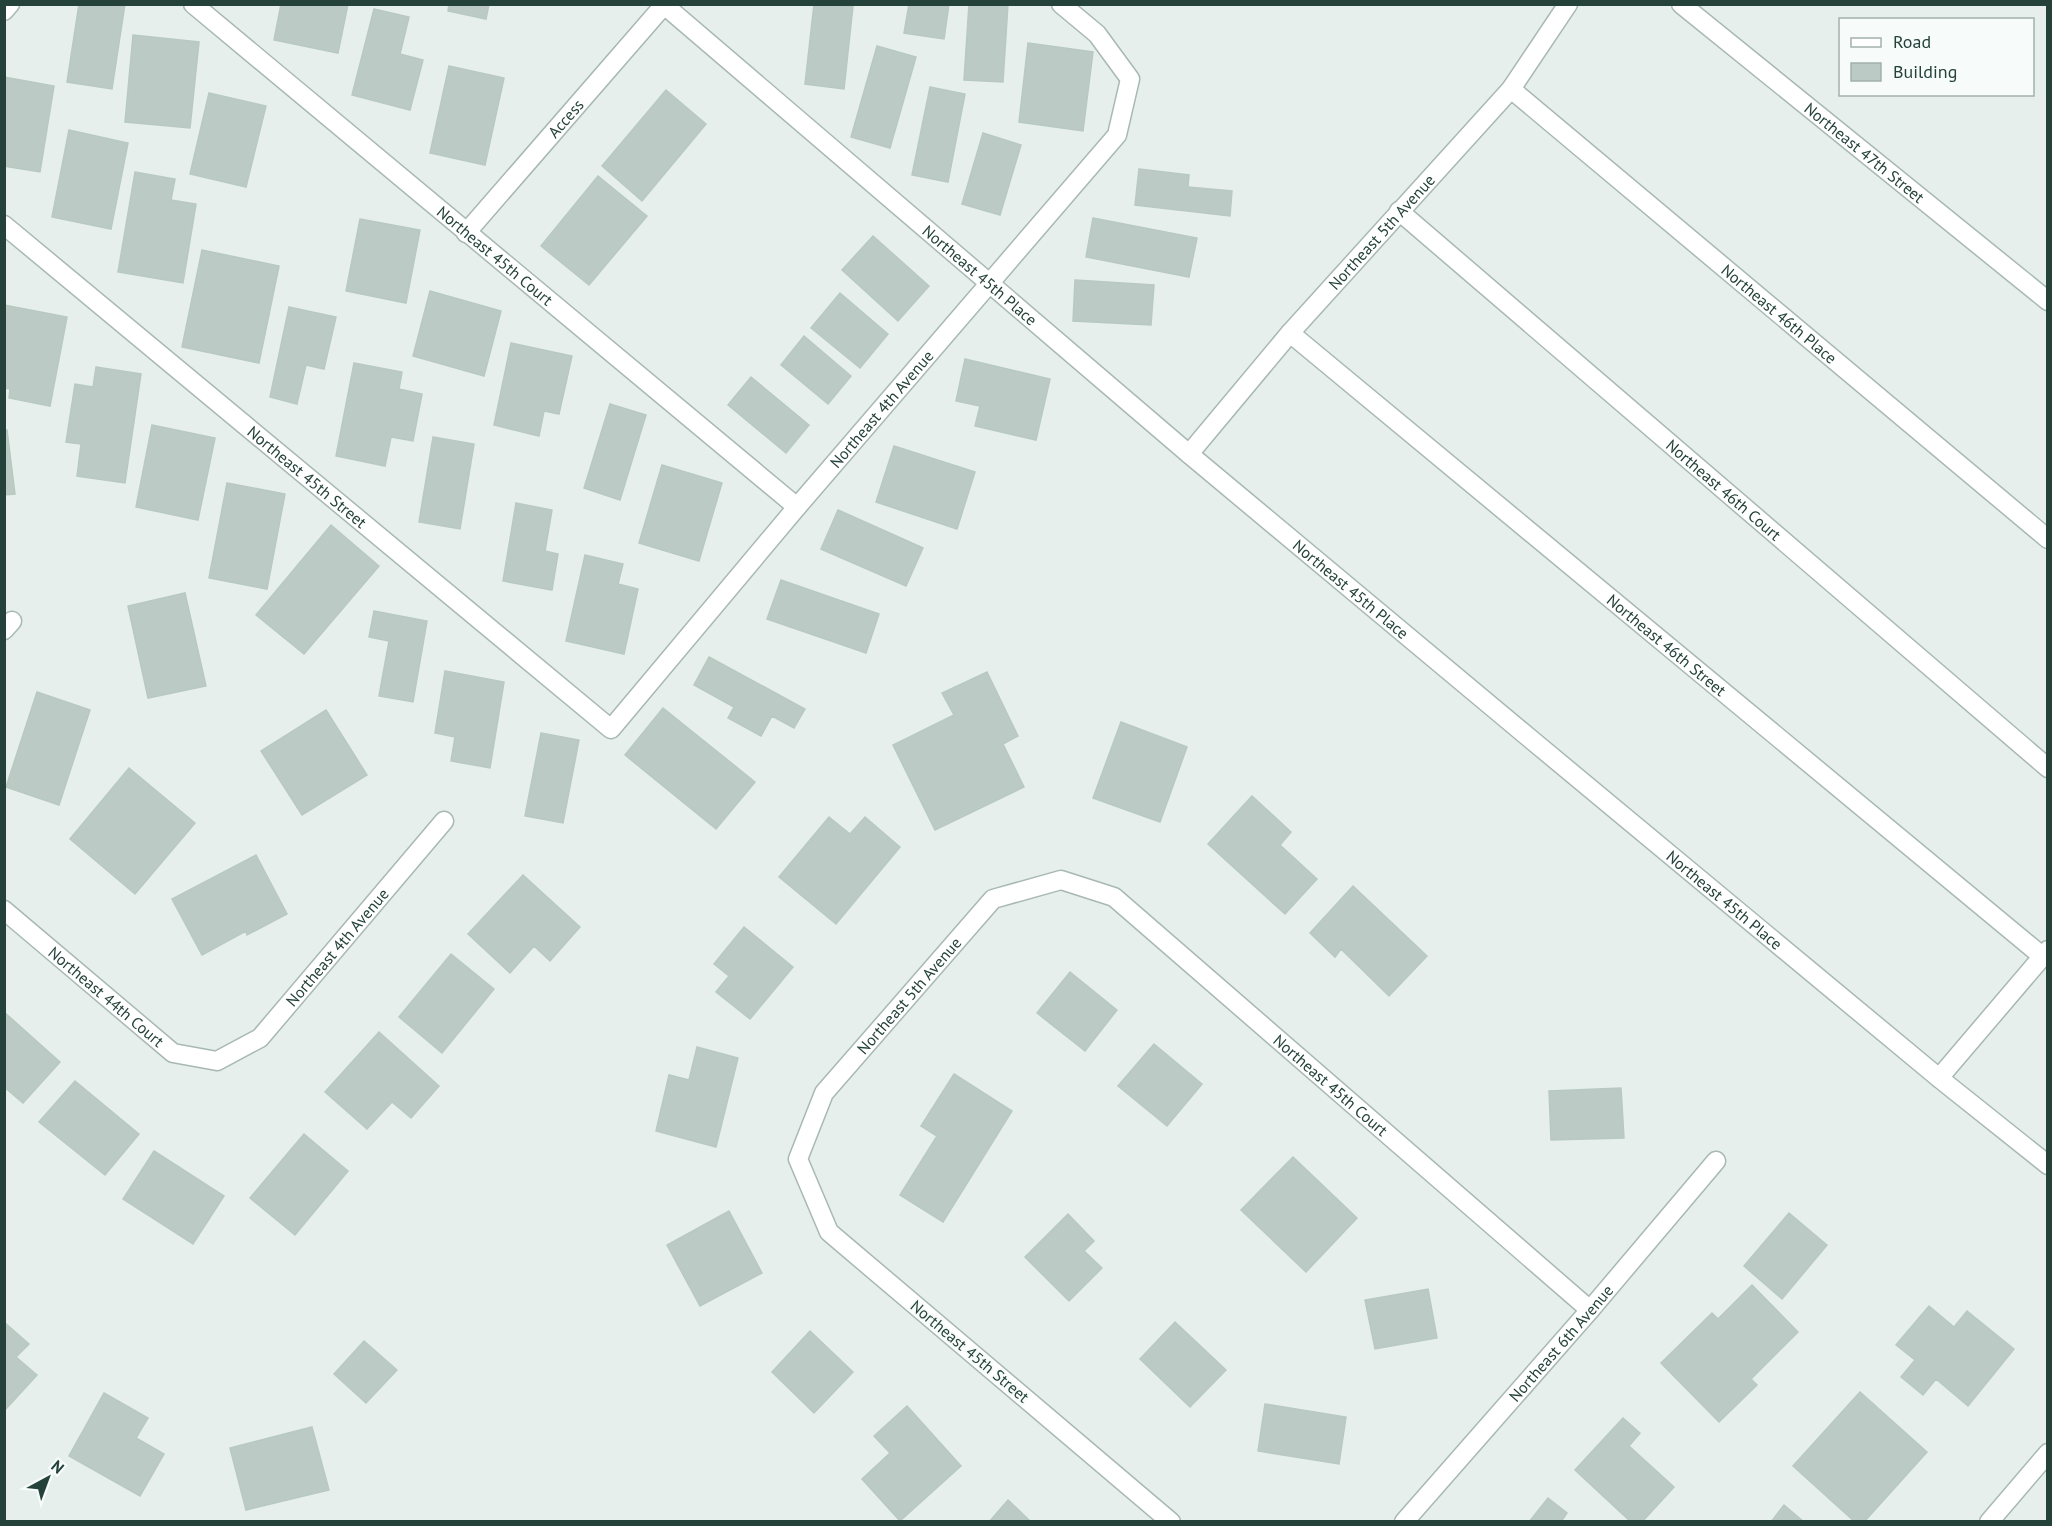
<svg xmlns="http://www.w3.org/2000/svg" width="2052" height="1526" font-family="'PT Sans',sans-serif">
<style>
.building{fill:#bbcac4;stroke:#b8c9c2;stroke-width:1.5}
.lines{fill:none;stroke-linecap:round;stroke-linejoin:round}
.street-casing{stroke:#a8b8b2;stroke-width:21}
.street{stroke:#fff;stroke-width:18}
.labels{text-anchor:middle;stroke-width:4.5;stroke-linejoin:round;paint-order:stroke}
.street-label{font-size:16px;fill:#24423a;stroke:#f7fbf9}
</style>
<rect width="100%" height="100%" fill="#e6efeb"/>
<path class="building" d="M79,4H125L112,89L67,82Z
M281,4H348L338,53L274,40Z
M449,4H489L486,19L448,11Z
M814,4L853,6L844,89L805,84Z
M909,4H949L944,39L904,33Z
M969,4H1008L1003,82L964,80Z
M374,9L409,17L400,54L423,60L410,110L352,95Z
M133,35L199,42L190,128L125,122Z
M1028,43L1093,52L1083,131L1019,122Z
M877,46L916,57L890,148L851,137Z
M449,66L504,78L485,165L430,153Z
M4,77L54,86L40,172L4,166Z
M930,87L965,94L948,182L912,175Z
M666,90L706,124L642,201L602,166Z
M209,93L266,106L246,187L190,174Z
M69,130L128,143L111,229L52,217Z
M983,133L1021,145L1000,215L962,204Z
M1139,169L1189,175L1188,187L1232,191L1230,216L1135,205Z
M135,172L175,179L171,200L196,204L183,283L118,272Z
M598,176L647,216L589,285L541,246Z
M1093,218L1197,238L1189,277L1086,257Z
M360,219L420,230L406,303L346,291Z
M873,236L929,286L898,321L842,270Z
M202,250L279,266L259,363L182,347Z
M1075,280L1154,285L1151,325L1073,321Z
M430,291L501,311L484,376L413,356Z
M840,293L888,334L860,368L811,328Z
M4,305L67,317L50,406L9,398L10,389L4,388Z
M289,307L336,317L324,369L306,365L297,404L270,397Z
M804,336L851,376L828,404L781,365Z
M511,343L572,356L559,414L544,411L539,436L494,425Z
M965,359L1050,379L1036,440L975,426L980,406L956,401Z
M354,363L402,372L399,389L422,394L413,441L391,437L385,466L336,456Z
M96,367L141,374L125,483L77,476L81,444L66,442L75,384L93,387Z
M751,377L809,425L786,453L728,405Z
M610,404L646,415L620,500L584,488Z
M152,425L215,438L198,520L136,507Z
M4,430H7L15,494L4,495Z
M433,437L474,444L460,529L419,522Z
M894,446L975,472L957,529L876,502Z
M662,465L722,483L699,561L639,543Z
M227,483L285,494L267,589L209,578Z
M516,503L552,510L545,551L558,554L552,590L503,581Z
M838,510L923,548L906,586L821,549Z
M331,525L379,566L304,654L256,615Z
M585,555L623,564L618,584L638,589L624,654L566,641Z
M781,580L879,614L866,653L767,619Z
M185,593L206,686L148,698L128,606Z
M374,611L427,621L413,702L379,696L389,641L369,637Z
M709,657L805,709L794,728L772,716L761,736L728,718L734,707L694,685Z
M445,671L504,682L490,768L451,761L455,737L435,733Z
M987,672L1018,736L1003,744L1024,787L935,830L893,745L954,715L942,693Z
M37,692L90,710L59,805L6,787Z
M663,708L755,782L716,829L625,755Z
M326,710L367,775L302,815L261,751Z
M1121,722L1187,747L1160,822L1093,798Z
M541,733L579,740L563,823L525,816Z
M129,768L195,823L135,894L70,839Z
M1252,796L1291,832L1280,845L1317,879L1285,914L1208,844Z
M829,817L850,834L865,817L900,847L836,924L779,877Z
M256,855L287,914L247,935L246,931L202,955L172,899Z
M523,875L580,927L550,961L534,946L510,973L468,934Z
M1353,886L1427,956L1389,996L1341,949L1335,957L1310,933Z
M744,927L793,967L750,1019L716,992L729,976L714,964Z
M451,954L494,989L442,1053L399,1017Z
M1070,972L1117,1010L1085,1051L1037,1013Z
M4,1012L60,1062L23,1103L4,1087Z
M379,1032L439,1086L411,1118L392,1102L367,1129L325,1092Z
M1154,1044L1202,1084L1167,1126L1118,1086Z
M697,1047L738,1058L716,1147L656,1131L669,1075L689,1080Z
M954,1074L1012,1111L943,1222L900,1195L937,1136L921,1126Z
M75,1081L139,1134L105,1175L39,1122Z
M1621,1088L1624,1138L1551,1140L1549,1091Z
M304,1134L348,1171L295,1235L250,1198Z
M154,1151L224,1196L193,1244L123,1199Z
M1293,1157L1357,1218L1306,1272L1241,1210Z
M729,1211L762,1273L700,1306L667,1245Z
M1789,1213L1827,1245L1782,1299L1744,1266Z
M1068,1214L1094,1241L1084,1251L1102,1268L1069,1301L1025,1257Z
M1752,1285L1798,1332L1751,1379L1757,1385L1719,1422L1661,1363L1712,1313L1718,1319Z
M1428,1289L1437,1338L1375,1349L1365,1300Z
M1929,1306L1954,1327L1967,1311L2014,1349L1968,1406L1936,1379L1923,1395L1901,1377L1915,1360L1896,1345Z
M4,1322L29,1344L16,1357L37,1375L4,1411Z
M1175,1322L1226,1370L1190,1407L1140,1359Z
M810,1331L853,1372L814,1413L772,1372Z
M364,1341L397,1370L366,1403L334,1374Z
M1860,1392L1927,1452L1864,1522H1855L1793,1466Z
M104,1393L148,1418L136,1438L164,1454L140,1496L69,1456Z
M1265,1404L1346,1417L1339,1464L1258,1451Z
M907,1406L961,1466L900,1521L862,1479L890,1453L874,1436Z
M1623,1418L1640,1433L1629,1446L1674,1487L1642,1522H1631L1575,1470Z
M312,1427L329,1490L246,1510L230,1448Z
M1548,1498L1567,1513L1561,1522H1529Z
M1008,1500L1031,1522H989Z
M1784,1505L1804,1522H1771Z"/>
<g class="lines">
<g class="street-casing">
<g id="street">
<path id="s1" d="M193,4L797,507"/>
<path id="s2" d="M663,4L1189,454L1533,741L1939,1078L2048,1165"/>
<path id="s3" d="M1681,4L2048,301"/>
<path d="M4,11L10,4"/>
<path id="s4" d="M1511,89L2048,539"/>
<path id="s5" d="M1399,211L2048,768"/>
<path id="s6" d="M4,225L611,729L797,507L1117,135L1130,79L1097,34L1061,4"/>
<path id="s7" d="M466,233L664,5"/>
<path id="s8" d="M1290,333L2042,956"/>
<path id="s9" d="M1189,454L1290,333L1511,89L1568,4"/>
<path d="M4,630L12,621"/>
<path id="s10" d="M4,910L173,1053L217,1061L260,1038L444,821"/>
<path d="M1939,1078L2048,950"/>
<path id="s11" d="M1171,1522L829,1232L798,1159L824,1093L993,899L1061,880L1114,897L1590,1310"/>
<path id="s12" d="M1404,1522L1590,1310L1716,1161"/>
<path d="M1989,1522L2048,1453"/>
</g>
</g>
<use href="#street" class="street"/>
</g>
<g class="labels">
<g class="street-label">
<text dy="6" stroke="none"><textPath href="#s7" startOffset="152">Access</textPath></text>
<text dy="6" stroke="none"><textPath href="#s3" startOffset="236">Northeast 47th Street</textPath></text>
<text dy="6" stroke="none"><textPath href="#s9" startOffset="294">Northeast 5th Avenue</textPath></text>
<text dy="6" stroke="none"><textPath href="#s1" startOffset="393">Northeast 45th Court</textPath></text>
<text dy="6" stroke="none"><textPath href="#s2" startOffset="417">Northeast 45th Place</textPath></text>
<text dy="6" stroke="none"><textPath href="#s4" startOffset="350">Northeast 46th Place</textPath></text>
<text dy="6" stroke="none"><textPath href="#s6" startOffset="1208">Northeast 4th Avenue</textPath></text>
<text dy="6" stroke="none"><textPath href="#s6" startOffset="394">Northeast 45th Street</textPath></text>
<text dy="6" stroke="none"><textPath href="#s5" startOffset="428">Northeast 46th Court</textPath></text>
<text dy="6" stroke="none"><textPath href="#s2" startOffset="903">Northeast 45th Place</textPath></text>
<text dy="6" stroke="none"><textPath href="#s8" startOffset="489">Northeast 46th Street</textPath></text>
<text dy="6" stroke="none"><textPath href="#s2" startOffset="1389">Northeast 45th Place</textPath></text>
<text dy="6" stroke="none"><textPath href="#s10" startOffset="434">Northeast 4th Avenue</textPath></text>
<text dy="6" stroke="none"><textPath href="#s10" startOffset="134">Northeast 44th Court</textPath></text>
<text dy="6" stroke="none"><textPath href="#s11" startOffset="728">Northeast 5th Avenue</textPath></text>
<text dy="6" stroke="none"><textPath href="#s11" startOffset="1269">Northeast 45th Court</textPath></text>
<text dy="6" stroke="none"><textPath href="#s12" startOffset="238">Northeast 6th Avenue</textPath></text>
<text transform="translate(970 1351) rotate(40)" y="6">Northeast 45th Street</text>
</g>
</g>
<rect width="2052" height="1526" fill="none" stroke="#24423a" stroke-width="12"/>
<rect x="1839" y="18" width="195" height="78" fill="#f7fbf9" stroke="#a3b1ad" stroke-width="1.5"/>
<rect x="1851" y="38" width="30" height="9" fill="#ffffff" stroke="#a3b1ad" stroke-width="1.5"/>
<text x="1893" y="48" font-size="18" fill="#24423a">Road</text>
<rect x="1851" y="63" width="30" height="18" fill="#bbcac4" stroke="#a3b1ad" stroke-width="1.5"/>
<text x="1893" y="78" font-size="18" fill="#24423a">Building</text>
<g transform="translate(48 1478) rotate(41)" stroke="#f7fbf9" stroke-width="4.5" paint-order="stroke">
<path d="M0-4.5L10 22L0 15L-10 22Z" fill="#24423a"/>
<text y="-9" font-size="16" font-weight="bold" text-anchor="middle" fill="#24423a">N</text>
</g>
</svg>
